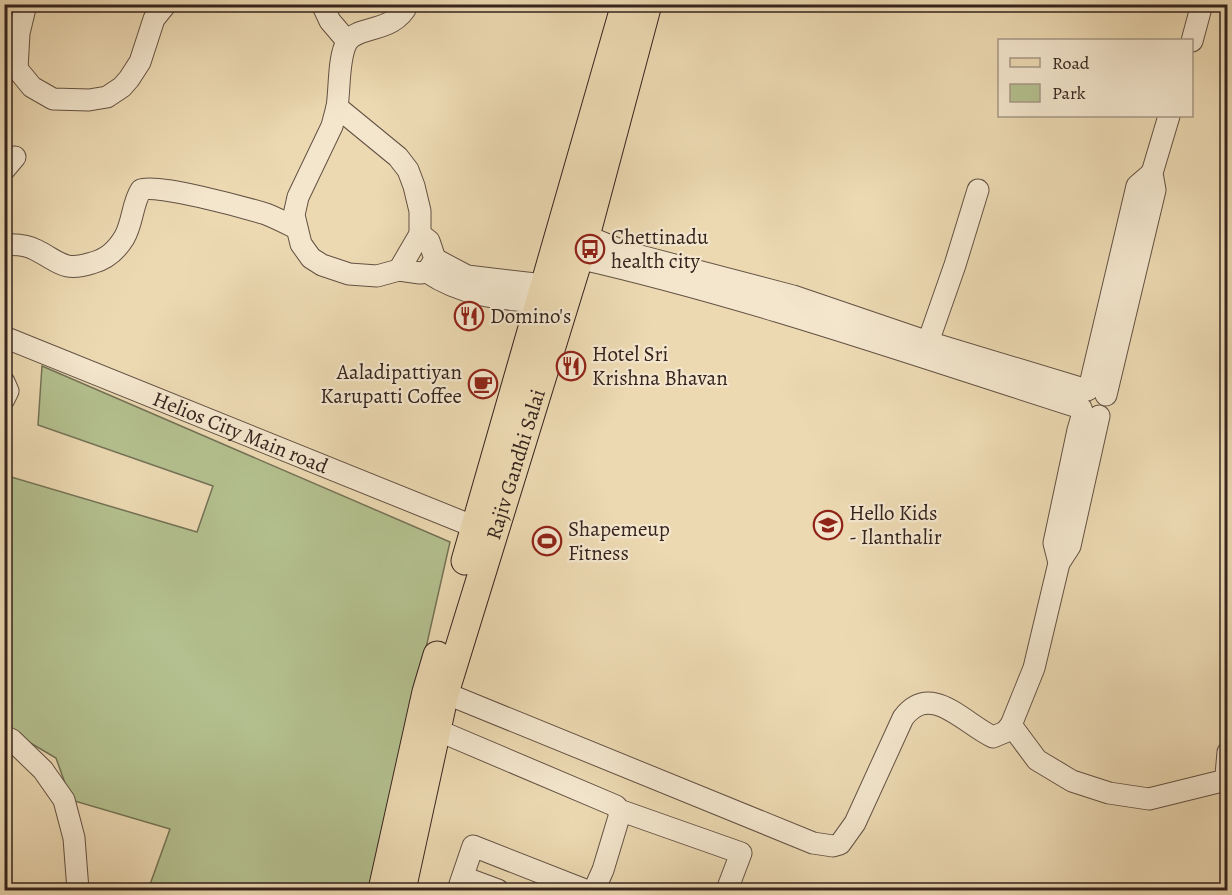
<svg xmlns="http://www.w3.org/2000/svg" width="1232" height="895" font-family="Alegreya,serif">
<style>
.green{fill:#b4c08f;stroke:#747256;stroke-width:1.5}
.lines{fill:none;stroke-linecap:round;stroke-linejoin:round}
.minor-casing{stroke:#635143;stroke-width:23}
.major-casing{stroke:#35241e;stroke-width:29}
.minor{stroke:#f3e6cd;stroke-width:21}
.major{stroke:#ecd9b2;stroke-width:27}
.labels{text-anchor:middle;stroke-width:4.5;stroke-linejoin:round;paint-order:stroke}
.poi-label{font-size:21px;fill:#35241e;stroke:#f3e6cd;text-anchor:start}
.street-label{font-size:21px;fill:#35241e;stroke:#f3e6cd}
</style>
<rect width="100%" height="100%" fill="#ecd9b2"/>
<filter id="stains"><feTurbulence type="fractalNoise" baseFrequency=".00333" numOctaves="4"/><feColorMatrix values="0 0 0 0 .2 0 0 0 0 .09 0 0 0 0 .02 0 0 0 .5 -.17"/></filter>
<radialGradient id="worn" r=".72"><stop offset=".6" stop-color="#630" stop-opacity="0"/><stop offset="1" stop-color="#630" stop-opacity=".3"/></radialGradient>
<path class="green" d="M42,366L450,542L371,890H148L170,829L71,800L56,758L5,728V479L8,476L197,532L213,486L38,425Z"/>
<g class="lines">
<g class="minor-casing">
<g id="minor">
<path d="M322,4L330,21L347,41"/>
<path d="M1192,41L1202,4"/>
<path d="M4,53L32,87L53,99L89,100L107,97L122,87L129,79L140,62L154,19L166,4"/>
<path d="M17,69L19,33L26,4"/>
<path d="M337,107L332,126L298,197L294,215L301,244L311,258L322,265L349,274L377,276L399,270L420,273L427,272L435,259L429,241L420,234"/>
<path d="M4,170L15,157"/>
<path d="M586,236L625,252L793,296L928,342L1087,390"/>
<path d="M4,245C15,244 27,245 36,250C60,262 63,272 92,263C107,259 116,251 124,238C133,223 132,204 141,190C156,183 246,208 266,214C276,218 286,223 296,228"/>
<path d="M578,258C749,297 914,355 1081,408"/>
<path d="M435,259L467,276L544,285"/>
<path d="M399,270L420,234V211L414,186L408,170L398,157L337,107C340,89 338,57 347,42C357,25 394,34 408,4"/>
<path d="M427,272C461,295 498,299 539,302"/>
<path id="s1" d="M4,337L475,527"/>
<path d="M928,342L955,265L978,190"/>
<path d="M4,382L8,391L4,399"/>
<path d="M1089,389L1137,186L1152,173"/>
<path d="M1106,395L1155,190L1152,173L1169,116"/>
<path d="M1059,563L1054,543L1078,430L1083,413"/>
<path d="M445,693L813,843L833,846L840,844L855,823L903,718C931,681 963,723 993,737L1005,732L1011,725L1034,668L1059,563L1070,546L1099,416"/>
<path d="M1011,725L1037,760L1072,781L1109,793L1149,799L1222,781L1226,775L1228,752"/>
<path d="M437,730L616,806L619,810L741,853L727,890"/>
<path d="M4,736L12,740L43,770L64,800L74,838L78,890"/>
<path d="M463,877L498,890"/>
<path d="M458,890L473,846L585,890"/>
<path d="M594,890L603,870L619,817V810"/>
</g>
</g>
<g class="major-casing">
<g id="major">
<path d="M465,561L625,4"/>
<path d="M382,890L426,692L437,655"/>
<path id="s2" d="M402,890L445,693L586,236L648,4"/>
</g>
</g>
<use href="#minor" class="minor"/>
<use href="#major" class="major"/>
</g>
<defs>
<g id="bus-ring" transform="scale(1.5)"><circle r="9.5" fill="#f3e6cd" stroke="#8f2418" stroke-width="1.5"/><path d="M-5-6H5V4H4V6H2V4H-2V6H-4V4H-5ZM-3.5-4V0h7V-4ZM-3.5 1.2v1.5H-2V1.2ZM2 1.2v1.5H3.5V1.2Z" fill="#8f2418"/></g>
<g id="restaurant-ring" transform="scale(1.5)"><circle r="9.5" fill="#f3e6cd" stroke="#8f2418" stroke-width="1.5"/><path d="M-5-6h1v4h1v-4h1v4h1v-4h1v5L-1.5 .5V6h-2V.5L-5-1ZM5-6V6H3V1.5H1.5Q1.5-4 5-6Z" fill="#8f2418"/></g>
<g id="cafe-ring" transform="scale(1.5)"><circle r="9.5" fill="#f3e6cd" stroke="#8f2418" stroke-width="1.5"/><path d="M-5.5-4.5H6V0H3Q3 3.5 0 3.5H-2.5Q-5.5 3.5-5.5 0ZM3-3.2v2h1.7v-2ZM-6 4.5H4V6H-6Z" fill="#8f2418"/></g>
<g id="school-ring" transform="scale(1.5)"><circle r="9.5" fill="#f3e6cd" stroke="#8f2418" stroke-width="1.5"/><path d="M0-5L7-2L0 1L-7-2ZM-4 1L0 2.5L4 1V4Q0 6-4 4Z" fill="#8f2418"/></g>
<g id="stadium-ring" transform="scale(1.5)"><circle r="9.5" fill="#f3e6cd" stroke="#8f2418" stroke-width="1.5"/><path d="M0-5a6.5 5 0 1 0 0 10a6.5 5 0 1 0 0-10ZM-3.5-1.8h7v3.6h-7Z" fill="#8f2418"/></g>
</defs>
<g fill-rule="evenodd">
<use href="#bus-ring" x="590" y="249"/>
<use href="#restaurant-ring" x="469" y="316"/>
<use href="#restaurant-ring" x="571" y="366"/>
<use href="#cafe-ring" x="483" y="384"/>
<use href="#school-ring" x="828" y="525"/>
<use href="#stadium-ring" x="547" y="541"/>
</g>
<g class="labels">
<g class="poi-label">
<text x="611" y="244">Chettinadu<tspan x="611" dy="24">health city</tspan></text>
<text x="490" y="323">Domino's</text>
<text x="592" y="361">Hotel Sri<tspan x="592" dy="24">Krishna Bhavan</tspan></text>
<text x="462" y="379" text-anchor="end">Aaladipattiyan<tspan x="462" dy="24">Karupatti Coffee</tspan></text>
<text x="849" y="520">Hello Kids<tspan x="849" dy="24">- Ilanthalir</tspan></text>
<text x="568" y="536">Shapemeup<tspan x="568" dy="24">Fitness</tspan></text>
</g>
<g class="street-label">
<text dy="7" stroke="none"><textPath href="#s1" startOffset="255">Helios City Main road</textPath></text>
<text dy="7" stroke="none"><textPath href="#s2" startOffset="441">Rajiv Gandhi Salai</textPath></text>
</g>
</g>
<rect width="1232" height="895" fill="none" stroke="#ecd9b2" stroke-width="24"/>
<rect x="6" y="6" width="1220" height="883" fill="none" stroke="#35241e" stroke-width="3"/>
<rect x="12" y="12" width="1208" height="871" fill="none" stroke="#35241e" stroke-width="1.5"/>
<rect x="998" y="39" width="195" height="78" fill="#f3e6cd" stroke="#a79887" stroke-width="1.5"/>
<rect x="1010" y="58" width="30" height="9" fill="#ecd9b2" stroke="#a79887" stroke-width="1.5"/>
<text x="1052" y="69" font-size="18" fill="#35241e">Road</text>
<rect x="1010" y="84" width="30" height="18" fill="#b4c08f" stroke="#a79887" stroke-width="1.5"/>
<text x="1052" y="99" font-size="18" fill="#35241e">Park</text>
<rect width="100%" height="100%" filter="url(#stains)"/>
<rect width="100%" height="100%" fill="url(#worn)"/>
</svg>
